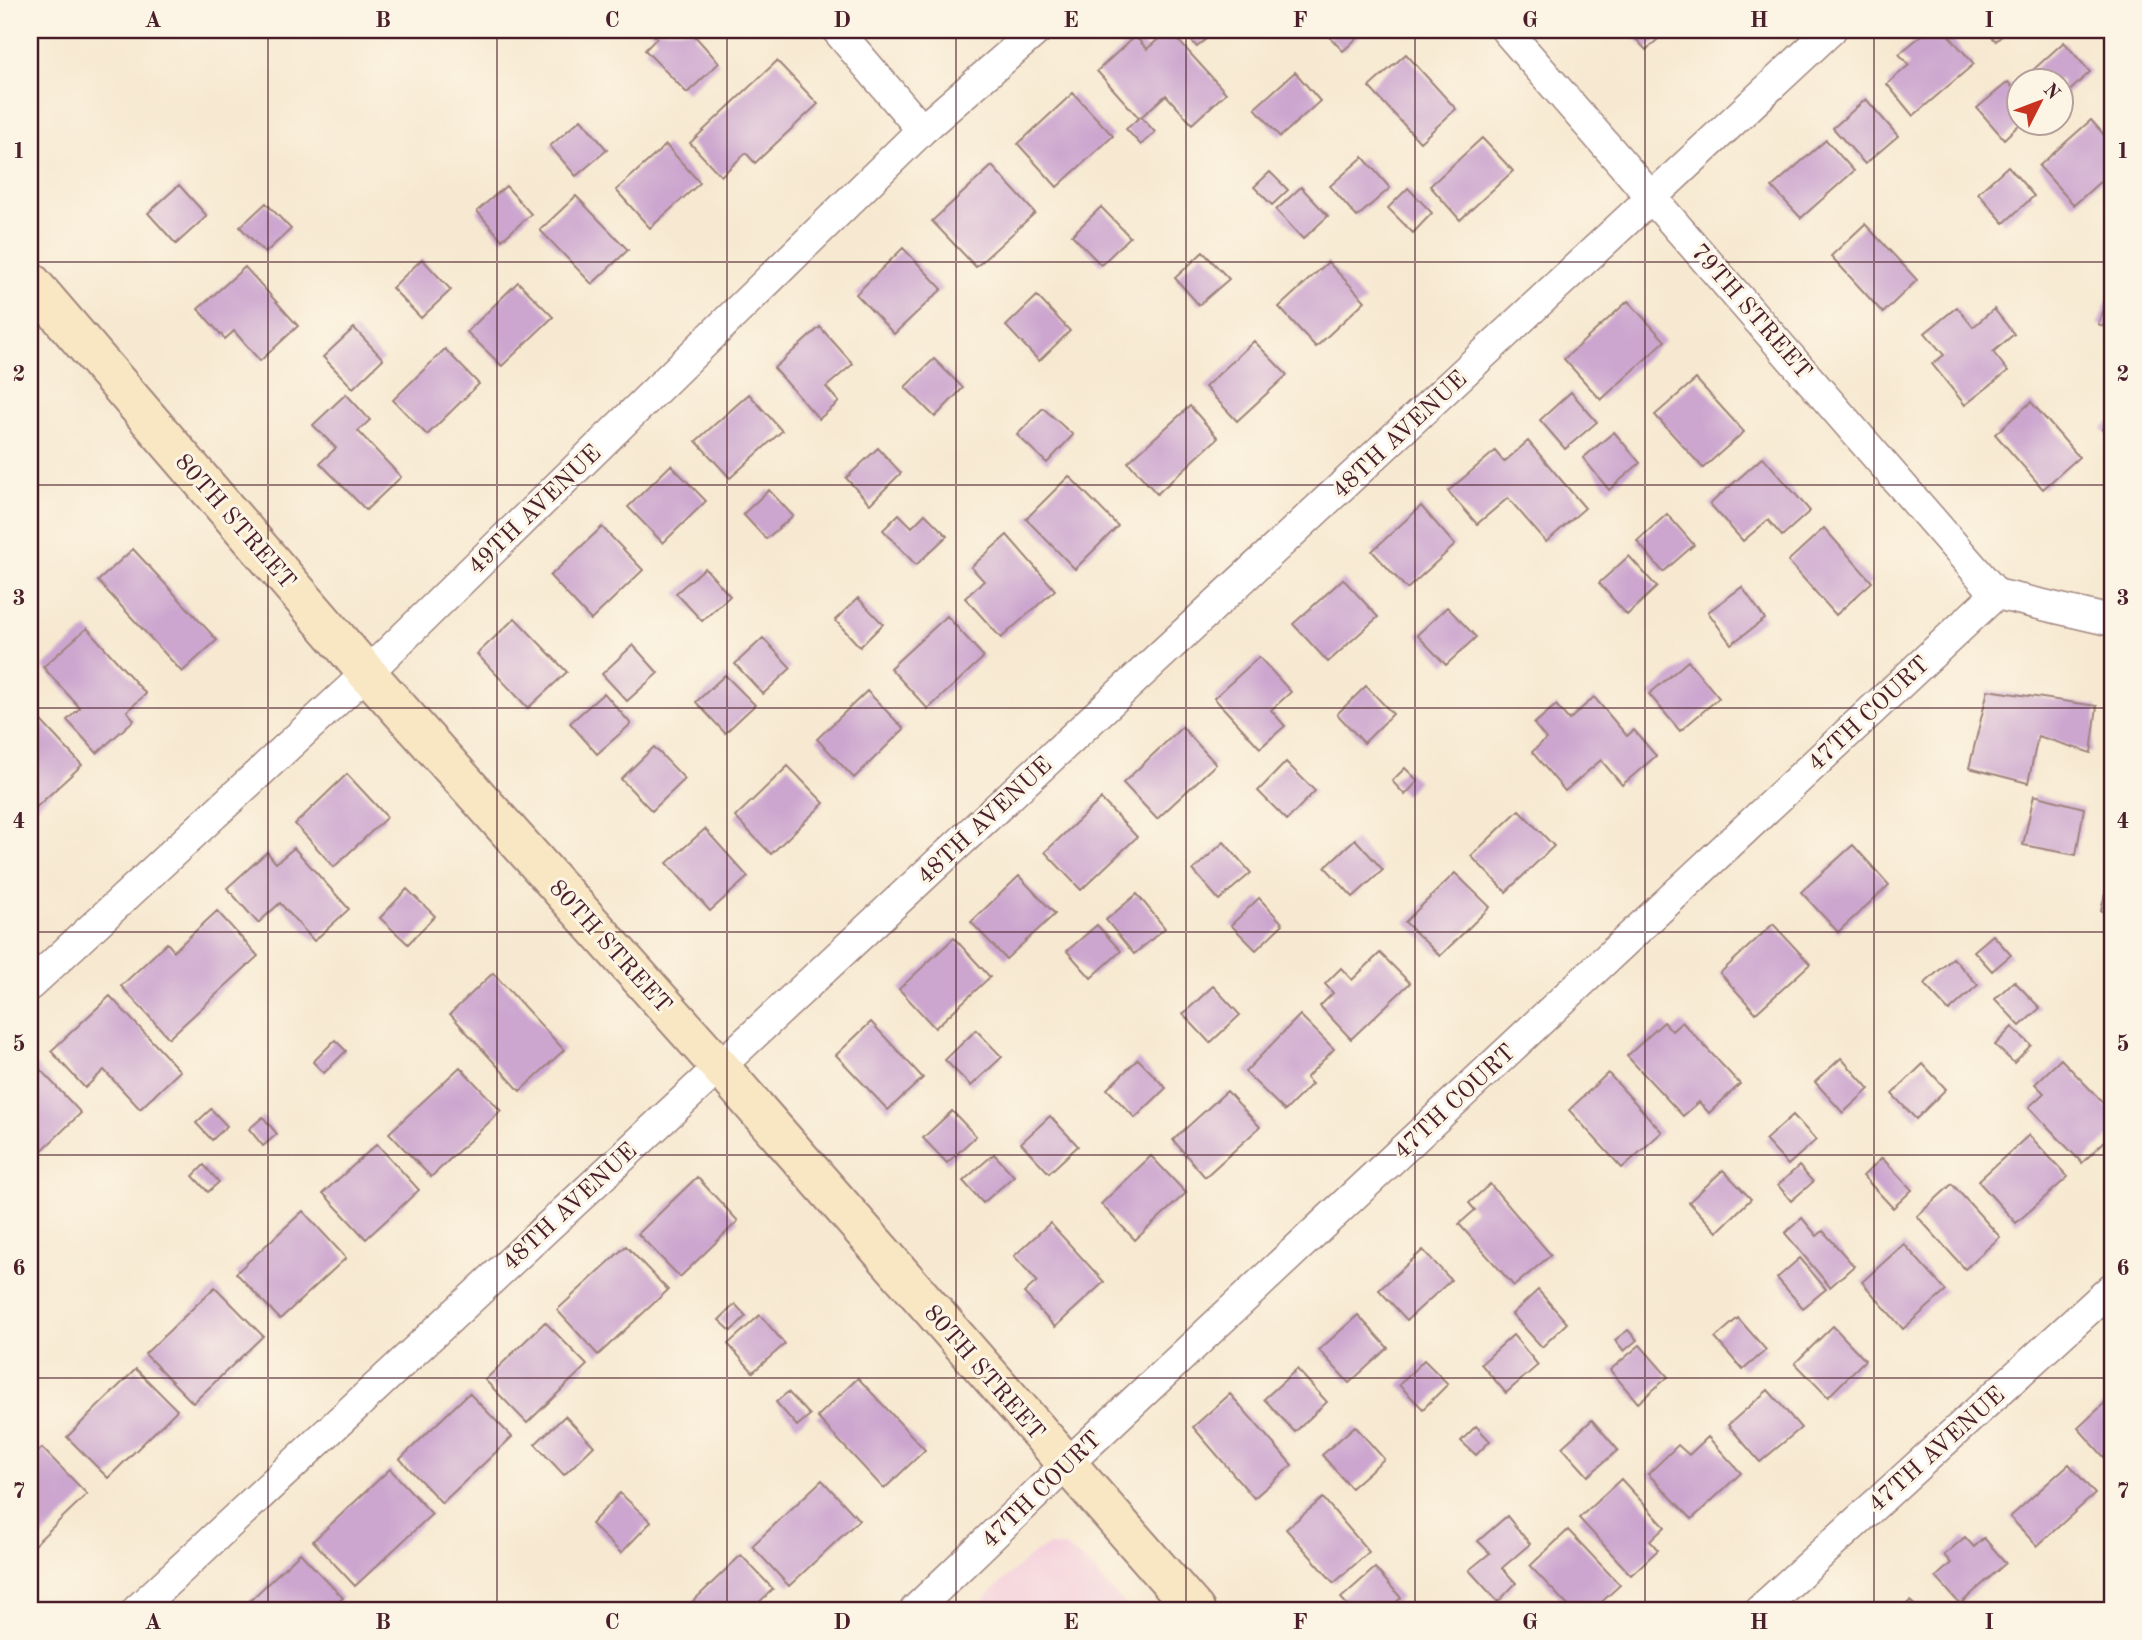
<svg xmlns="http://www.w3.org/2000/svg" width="2142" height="1640" font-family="'Old Standard TT',serif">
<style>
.built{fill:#f4cfdd}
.building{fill:#cca6cf}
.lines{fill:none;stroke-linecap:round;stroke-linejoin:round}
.street-casing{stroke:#a0847e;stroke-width:33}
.secondary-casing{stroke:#a0847e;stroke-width:42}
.street{stroke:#fff;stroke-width:30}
.secondary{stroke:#f9e7c3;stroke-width:38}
.grid{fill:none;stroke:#4a1f2b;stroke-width:2;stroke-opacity:0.55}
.labels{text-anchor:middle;stroke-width:6;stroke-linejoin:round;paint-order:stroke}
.street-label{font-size:24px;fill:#4a1f2b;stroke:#fcf5e5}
.neatline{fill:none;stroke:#4a1f2b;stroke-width:2.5}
.grid-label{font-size:23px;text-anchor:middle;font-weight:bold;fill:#4a1f2b}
</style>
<rect width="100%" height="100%" fill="#fcf5e5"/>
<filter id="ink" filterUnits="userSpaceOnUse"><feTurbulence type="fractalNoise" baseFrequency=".0143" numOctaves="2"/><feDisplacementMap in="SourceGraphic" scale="14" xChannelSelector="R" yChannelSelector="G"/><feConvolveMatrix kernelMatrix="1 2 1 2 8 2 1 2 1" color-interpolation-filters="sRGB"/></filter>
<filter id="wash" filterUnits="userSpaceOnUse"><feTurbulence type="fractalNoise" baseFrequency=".00686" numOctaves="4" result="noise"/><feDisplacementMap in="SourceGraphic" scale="28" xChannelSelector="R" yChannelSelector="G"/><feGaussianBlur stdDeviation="1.57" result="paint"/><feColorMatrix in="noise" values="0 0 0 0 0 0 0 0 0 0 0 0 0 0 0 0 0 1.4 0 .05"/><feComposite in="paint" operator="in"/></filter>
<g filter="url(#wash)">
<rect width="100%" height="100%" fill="#f7e9d1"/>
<path class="built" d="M1049,1546L1066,1547L1088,1564L1129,1610H972L1032,1554Z"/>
<g id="blocks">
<path class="building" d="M649,30H700L694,35L719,63L687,93L645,50L657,38Z
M1169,30L1226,93L1192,124L1166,95L1141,117L1155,132L1141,145L1126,129L1139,118L1097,71L1135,36L1147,49Z
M1182,30H1216L1197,47Z
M1323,30H1366L1343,51Z
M1628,30H1668L1646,50Z
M1928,30H1944L1974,64L1913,116L1887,84L1909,65L1899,54Z
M1985,30H2008L1996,41Z
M2064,42L2090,72L2062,98V80H2043L2033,70Z
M1406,54L1456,109L1420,142L1369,87Z
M777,61L818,104L755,163L746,153L721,176L690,143Z
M1295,72L1320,101L1280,137L1255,108Z
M2008,82L2020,96V122H2022L2004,139L1977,108Z
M1073,93L1113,136L1057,187L1018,144Z
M1866,99L1898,136L1865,164L1833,128Z
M581,119L607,150L576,176L550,146Z
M2091,120L2112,144V171L2074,205L2039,166Z
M1482,138L1513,171L1460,220L1430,186Z
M1826,140L1854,171L1801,218L1772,187Z
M666,145L700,183L650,228L616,190Z
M1363,157L1390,188L1357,217L1330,186Z
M992,166L1035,213L976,267L932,221Z
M2008,166L2034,196L2004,223L1978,193Z
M1270,172L1288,190L1272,205L1254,187Z
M179,185L207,216L176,244L148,213Z
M506,186L531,214L502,240L477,211Z
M1301,187L1328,216L1303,239L1276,210Z
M1408,188L1432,213L1413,233L1388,208Z
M576,196L628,250L592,284L540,230Z
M266,203L291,229L265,253L240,227Z
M1101,207L1130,237L1101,265L1072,235Z
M1865,224L1917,280L1883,313L1831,256Z
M903,248L942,289L894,334L856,294Z
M1203,252L1229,279L1199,305L1175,278Z
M422,259L451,290L421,318L392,288Z
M1328,262L1365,301L1316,347L1279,307Z
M245,267L298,326L260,361L234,331L225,339L198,309Z
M518,282L553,317L502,366L467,332Z
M2112,289V330L2098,324Z
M1037,296L1070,331L1039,361L1006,326Z
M1628,301L1665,341L1601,400L1564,359Z
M1957,307L1973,327L1994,309L2014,334L1993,352L2008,371L1965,405L1932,364L1944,355L1925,333Z
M820,327L853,364L826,387L839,402L819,419L774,368Z
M354,328L383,359L353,388L323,357Z
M1254,341L1287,375L1237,421L1205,387Z
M445,349L479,384L427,435L393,400Z
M934,359L963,388L935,417L905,387Z
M1696,379L1744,432L1703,468L1655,415Z
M1571,392L1597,422L1565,449L1540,420Z
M346,394L370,420L358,431L401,477L366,510L320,463L336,448L313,425Z
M749,394L782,431L730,478L696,441Z
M2031,402L2079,457L2043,489L1995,434Z
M1190,406L1218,438L1157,494L1128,462Z
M1043,408L1073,435L1047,463L1017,435Z
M2112,420V440L2102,429Z
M1614,432L1640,463L1609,490L1583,458Z
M1528,441L1585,508L1546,542L1508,498L1477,524L1448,491L1495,451L1504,462Z
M878,448L901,473L870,504L846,478Z
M1763,457L1810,511L1782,536L1768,520L1743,541L1710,504Z
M671,465L706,501L663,543L628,507Z
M1069,476L1118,526L1075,569L1026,519Z
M769,490L793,516L766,539L743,514Z
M1421,506L1455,545L1407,589L1372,551Z
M899,514L912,527L925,514L947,536L916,565L883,530Z
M1667,514L1694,545L1663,572L1637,541Z
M602,527L643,570L591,620L550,576Z
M1824,528L1872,582L1836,615L1788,561Z
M1007,535L1055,590L1001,638L965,598L984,581L971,567Z
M133,549L217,640L182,672L98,581Z
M1629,556L1657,587L1627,615L1599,583Z
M705,568L730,596L702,621L676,593Z
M1343,579L1378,617L1328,662L1293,624Z
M1742,587L1765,619L1731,644L1708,612Z
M858,598L883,624L860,647L835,620Z
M1447,607L1476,637L1446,665L1417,635Z
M947,616L984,657L928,709L890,668Z
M515,618L567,672L528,708L477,654Z
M87,628L146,694L127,711L134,720L97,753L67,720L80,708L43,667Z
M763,638L791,668L763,694L735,664Z
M633,645L658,673L627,701L602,674Z
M1259,657L1291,692L1271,710L1285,726L1260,748L1214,698Z
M1688,661L1719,698L1680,731L1649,694Z
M725,675L755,705L725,733L696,702Z
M1366,686L1393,714L1364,743L1337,714Z
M1988,690L2097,706L2091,753L2038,736L2028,783L1969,768Z
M867,691L904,729L854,778L817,739Z
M604,693L631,724L597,754L570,723Z
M1594,697L1627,736L1634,730L1656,756L1622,785L1601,760L1565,791L1532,752L1546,739L1534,724L1556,705L1569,720Z
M30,709L82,765L30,813Z
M1182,727L1216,764L1157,819L1123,783Z
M654,747L685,779L652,811L621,779Z
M2111,753H2112V779L2106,778Z
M1286,762L1315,791L1287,820L1258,791Z
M788,766L824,803L771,854L735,817Z
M1405,768L1418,781L1405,795L1392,781Z
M347,774L387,817L334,867L295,824Z
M2034,795L2084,808L2076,855L2023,845Z
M1101,799L1137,837L1081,890L1045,852Z
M1519,810L1554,846L1506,892L1471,856Z
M705,829L748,877L710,911L667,863Z
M1355,839L1383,870L1353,897L1325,867Z
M1224,842L1251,873L1219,900L1193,870Z
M1853,845L1889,885L1838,932L1801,892Z
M294,848L349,909L314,941L280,903L258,923L227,888L267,852L276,863Z
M1455,873L1490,907L1440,956L1405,922Z
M1019,876L1055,914L1006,959L971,922Z
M407,889L435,916L408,944L380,918Z
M2106,889L2112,891V913L2101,911Z
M1137,894L1165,928L1134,954L1106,920Z
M1259,898L1283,924L1256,950L1231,925Z
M217,911L258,956L169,1038L121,986L167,943L174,951Z
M1773,924L1810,964L1756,1013L1720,973Z
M1097,925L1121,951L1091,978L1067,951Z
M1993,935L2011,955L1992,971L1974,951Z
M954,938L990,977L935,1028L899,989Z
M1380,953L1410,983L1351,1039L1320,1006L1333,993L1325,984L1341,968L1352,980Z
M1953,958L1978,985L1949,1011L1924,984Z
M493,973L564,1050L520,1091L450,1014Z
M2014,981L2040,1008L2020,1026L1995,999Z
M1213,986L1240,1015L1210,1043L1183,1014Z
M110,996L180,1071L140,1109L104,1070L85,1088L51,1051Z
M1300,1015L1334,1049L1306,1078L1312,1084L1285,1111L1245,1072Z
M871,1022L923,1078L888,1110L836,1055Z
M1664,1022L1672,1031L1682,1022L1740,1084L1709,1113L1699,1102L1683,1116L1627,1056Z
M2012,1027L2031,1045L2014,1063L1995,1045Z
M976,1030L1002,1057L971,1086L945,1060Z
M335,1040L346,1051L324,1073L313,1062Z
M1841,1058L1869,1089L1843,1113L1815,1082Z
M1138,1059L1166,1088L1135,1118L1107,1089Z
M2061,1059L2112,1112V1134L2082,1163L2029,1107L2044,1093L2035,1084Z
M1923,1064L1946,1089L1916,1119L1892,1094Z
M36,1065L81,1113L30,1162V1071Z
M460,1067L501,1111L431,1177L389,1133Z
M1608,1073L1662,1132L1622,1168L1569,1110Z
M1227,1091L1260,1127L1205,1177L1173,1140Z
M211,1109L227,1126L212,1140L196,1123Z
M952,1111L976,1136L947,1163L923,1138Z
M1793,1115L1816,1140L1788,1165L1765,1140Z
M1050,1116L1078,1146L1049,1173L1021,1143Z
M263,1117L277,1134L263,1146L249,1129Z
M2029,1135L2068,1177L2016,1223L1978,1181Z
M377,1144L419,1190L366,1239L323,1193Z
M994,1154L1014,1176L983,1203L963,1181Z
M1151,1156L1186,1193L1135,1240L1101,1204Z
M1882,1158L1912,1190L1893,1208L1863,1176Z
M204,1165L219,1182L208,1192L193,1176Z
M1799,1166L1813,1182L1791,1201L1778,1185Z
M1723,1170L1751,1199L1717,1232L1689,1202Z
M697,1177L738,1221L680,1277L638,1234Z
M1490,1184L1551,1255L1514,1286L1459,1224L1475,1210L1469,1203Z
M1952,1184L2000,1237L1965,1269L1917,1216Z
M303,1211L346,1258L280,1319L236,1273Z
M1802,1218L1817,1236L1823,1231L1854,1266L1830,1287L1785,1233Z
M1050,1223L1104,1282L1055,1327L1024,1293L1037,1281L1014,1256Z
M1904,1244L1946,1291L1903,1329L1862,1282Z
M626,1246L668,1290L598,1355L557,1310Z
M1423,1250L1451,1280L1407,1320L1379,1290Z
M1800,1258L1826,1289L1803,1308L1777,1278Z
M215,1287L263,1336L193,1403L145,1354Z
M1538,1290L1567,1323L1542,1347L1512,1314Z
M735,1304L746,1316L731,1331L719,1320Z
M760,1315L785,1344L753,1372L728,1344Z
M1358,1315L1388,1348L1349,1383L1319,1350Z
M1738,1318L1766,1350L1743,1370L1715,1338Z
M545,1322L587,1365L527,1423L485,1380Z
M1833,1326L1865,1360L1828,1397L1795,1363Z
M1628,1330L1637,1340L1624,1351L1615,1340Z
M1513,1335L1538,1365L1506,1393L1481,1364Z
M1640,1345L1668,1377L1638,1403L1610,1370Z
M1424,1360L1448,1384L1423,1409L1399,1385Z
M136,1369L177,1410L108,1478L67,1437Z
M1297,1369L1327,1402L1295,1432L1264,1399Z
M858,1378L925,1450L884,1489L817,1417Z
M1768,1390L1801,1428L1760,1462L1728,1425Z
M788,1392L810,1415L797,1426L776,1402Z
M469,1393L512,1437L442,1503L400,1459Z
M1230,1394L1292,1465L1254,1498L1193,1427Z
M2112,1396V1466L2078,1428Z
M565,1416L594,1446L564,1475L535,1444Z
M1592,1420L1618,1450L1588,1476L1562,1447Z
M1355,1426L1384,1459L1351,1488L1322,1455Z
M1476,1426L1490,1441L1476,1455L1461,1441Z
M1708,1437L1741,1473L1692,1519L1648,1474L1678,1445L1689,1455Z
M42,1448L87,1494L30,1549V1459Z
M2069,1464L2095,1494L2037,1546L2010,1517Z
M390,1469L432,1514L355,1586L313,1541Z
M1621,1479L1665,1527L1650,1541L1658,1550L1631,1575L1579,1518Z
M822,1480L859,1520L789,1586L752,1546Z
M620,1493L651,1522L621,1553L591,1524Z
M1323,1498L1369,1552L1334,1583L1286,1529Z
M1507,1516L1530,1544L1502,1568L1516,1583L1498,1602L1469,1570L1490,1553L1478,1541Z
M1568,1530L1620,1585L1593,1610H1572L1530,1566Z
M1965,1537L1974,1547L1984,1538L2006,1563L1960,1604L1936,1577L1951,1563L1944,1555Z
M300,1553L343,1598L329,1610H240Z
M741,1555L773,1589L751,1610H688L686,1608Z
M1375,1568L1401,1598L1387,1610H1352L1341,1598Z
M1910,1601L1920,1610H1900Z"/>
</g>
</g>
<g filter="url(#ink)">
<use href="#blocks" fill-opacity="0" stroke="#a0847e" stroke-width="2"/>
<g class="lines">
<g class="street-casing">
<path id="street" d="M837,30L922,130
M1506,30L1996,594
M1996,594L2112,621
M30,985L367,673L922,130L1037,30
M137,1610L1831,30
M915,1610L1066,1465L1996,594
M1760,1610L2112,1288"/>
</g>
<g class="secondary-casing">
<path id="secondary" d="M30,281L367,673L719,1066L1195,1610"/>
</g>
<use href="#street" class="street"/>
<use href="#secondary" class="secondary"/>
</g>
</g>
<path class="grid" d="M268,30V1610M497,30V1610M727,30V1610M956,30V1610M1186,30V1610M1415,30V1610M1645,30V1610M1874,30V1610M30,262H2112M30,485H2112M30,708H2112M30,932H2112M30,1155H2112M30,1378H2112"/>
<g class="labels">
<g class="street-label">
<text transform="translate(1752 311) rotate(49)" y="8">79TH STREET</text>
<text transform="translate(1399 434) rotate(-43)" y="8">48TH AVENUE</text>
<text transform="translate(534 509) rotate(-44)" y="8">49TH AVENUE</text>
<text transform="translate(236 521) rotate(49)" y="8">80TH STREET</text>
<text transform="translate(1868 713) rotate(-43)" y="8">47TH COURT</text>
<text transform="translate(984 820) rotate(-43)" y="8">48TH AVENUE</text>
<text transform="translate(611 946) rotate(48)" y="8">80TH STREET</text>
<text transform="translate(1454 1101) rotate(-43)" y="8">47TH COURT</text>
<text transform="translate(569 1206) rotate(-43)" y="8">48TH AVENUE</text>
<text transform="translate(985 1372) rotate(49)" y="8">80TH STREET</text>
<text transform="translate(1936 1449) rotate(-42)" y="8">47TH AVENUE</text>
<text transform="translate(1041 1489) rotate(-44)" y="8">47TH COURT</text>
</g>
</g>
<rect width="2142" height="1640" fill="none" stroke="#fcf5e5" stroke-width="77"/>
<g transform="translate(2040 102) rotate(48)"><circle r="33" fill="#fcf5e5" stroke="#b59f9b" stroke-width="2"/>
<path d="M0-5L12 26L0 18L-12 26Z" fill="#c8321e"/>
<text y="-10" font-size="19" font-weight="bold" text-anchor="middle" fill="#4a1f2b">N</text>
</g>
<rect x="38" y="38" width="2066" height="1564" class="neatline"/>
<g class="grid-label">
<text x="153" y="27">A</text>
<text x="383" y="27">B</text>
<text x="612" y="27">C</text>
<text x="842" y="27">D</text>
<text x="1071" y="27">E</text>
<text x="1300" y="27">F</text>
<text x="1530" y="27">G</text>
<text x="1759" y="27">H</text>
<text x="1989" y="27">I</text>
<text x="19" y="158">1</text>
<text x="2123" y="158">1</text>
<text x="19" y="381">2</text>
<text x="2123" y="381">2</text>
<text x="19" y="605">3</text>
<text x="2123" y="605">3</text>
<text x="19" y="828">4</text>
<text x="2123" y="828">4</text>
<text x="19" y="1051">5</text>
<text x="2123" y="1051">5</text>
<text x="19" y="1275">6</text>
<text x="2123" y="1275">6</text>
<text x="19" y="1498">7</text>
<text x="2123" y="1498">7</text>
<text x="153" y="1629">A</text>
<text x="383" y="1629">B</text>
<text x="612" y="1629">C</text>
<text x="842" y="1629">D</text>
<text x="1071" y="1629">E</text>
<text x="1300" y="1629">F</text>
<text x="1530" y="1629">G</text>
<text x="1759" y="1629">H</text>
<text x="1989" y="1629">I</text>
</g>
</svg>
